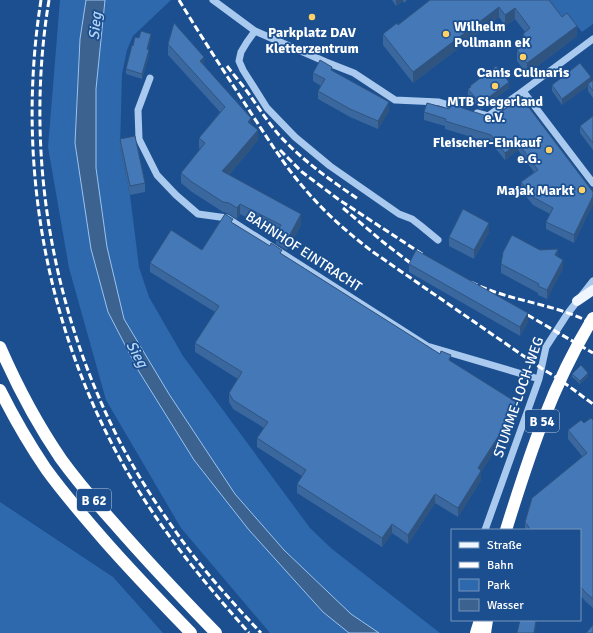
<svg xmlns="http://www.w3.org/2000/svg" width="593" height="633" font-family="Signika,sans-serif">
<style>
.green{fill:#2e69ad}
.water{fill:#3c6290;stroke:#9cc4f0}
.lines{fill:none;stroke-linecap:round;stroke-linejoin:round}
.minor{stroke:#a9c9ee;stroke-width:7}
.major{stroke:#f0f6ff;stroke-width:10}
.highway{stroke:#fff;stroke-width:12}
.rail{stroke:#fff;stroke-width:3;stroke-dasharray:7 3;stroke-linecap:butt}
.highway-bridge{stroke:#fff;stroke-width:12}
.wall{fill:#3a679d}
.shaded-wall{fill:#305480}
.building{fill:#4478b7;stroke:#305480}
.poi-dot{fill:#ffd166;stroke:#1b4f8f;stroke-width:1.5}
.labels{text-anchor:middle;stroke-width:3.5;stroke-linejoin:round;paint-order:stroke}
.shield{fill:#1b4f8f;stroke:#bbcadd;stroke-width:1}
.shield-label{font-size:13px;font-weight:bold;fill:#fff}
.poi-label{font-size:14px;font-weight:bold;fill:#fff;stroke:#1b4f8f}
.street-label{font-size:14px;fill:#fff;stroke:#1b4f8f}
.water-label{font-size:15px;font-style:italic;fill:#b5d3f5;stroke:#1b4f8f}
</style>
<rect width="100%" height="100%" fill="#1b4f8f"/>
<path class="green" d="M60,0H86L80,39L75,143L91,249L108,312L138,370L194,460L249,530L323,612L349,633H270L181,528L106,400L69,268L48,147Z
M105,0H171L133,36L127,50L122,74L120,148L130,195L139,267L149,297L183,356L310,528L332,549L440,633H379L351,614L284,550L235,494L169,394L124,319L107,247L96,168V89Z
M547,0H593V24L582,32L576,25L571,29Z
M0,502L113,577L163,633H0Z"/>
<path class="water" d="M86,0H105L96,89V168L107,247L124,319L169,394L235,494L284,550L351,614L379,633H349L323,612L249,530L194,460L138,370L108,312L91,249L75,143L80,39Z"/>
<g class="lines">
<path class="minor" d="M213,0L255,31L326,62L354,73L395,100L439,102L459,108
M255,31L247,42L241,52L239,61L243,70L267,108L295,137L330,166L399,214L412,219L421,226L438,240
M150,78L138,110L139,139L157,175L176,195L198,214L227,218L427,346L539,379
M523,91L593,183
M477,113L488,116L523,91L593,39
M485,530L539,379L546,347L568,313L593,281"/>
<path class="major" d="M577,301L593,290"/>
<path class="highway" d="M0,347C17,386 37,424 61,459C77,481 95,502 113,522C146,560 181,597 216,633
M0,390C14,418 29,444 46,469C64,494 84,517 104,540C132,572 161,602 191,633
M485,633L487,620"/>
<path class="rail" d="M41,0C14,170 49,348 140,493C172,544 210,589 249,633
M49,0C24,151 51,310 122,446C138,476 156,504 176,532C201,568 231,601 261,633
M179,0C202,38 227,76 251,113C268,139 284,165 304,188C324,212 348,233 373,252L541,368L559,379L593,404
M227,66C233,74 240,82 246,90C257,105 267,121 279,135C302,160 330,180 358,199
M280,150L302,172L338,199L425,256
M343,208L383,242L413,265
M471,282C510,302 555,303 593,324
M519,310L593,353"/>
<path class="highway-bridge" d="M506,530C529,456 552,385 593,318
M476,633L480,620"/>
</g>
<path class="wall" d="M392,0H407L404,3L403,1L396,6Z
M430,0H549L577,36L527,74L517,61V50L523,46V34L525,32L515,19L505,26L499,17L413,83L383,45V34L398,25Z
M139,38L151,39L148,50L149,55L142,79L126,74V69L133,46Z
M168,44L204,65L251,125L258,140L233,170L229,175L301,225L287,250L276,244V233L240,214L237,219L229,214L223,212L192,192L181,183V173L200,149L199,148V138L220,112L168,55Z
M332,70L389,111L378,129L350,117L318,99V91L321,86L313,81V73Z
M593,80V98L588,91V86L562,105L552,91V85L591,82Z
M470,86L509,88L481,109L479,108L468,95V89L470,88Z
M449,109L493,118L593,192V204L574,243L546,229V222L550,214L533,205L521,190V182L534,172L518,150L505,160L491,143L445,129V126L424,120V112Z
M593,116V150L580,133V126Z
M120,139L145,183V192L130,195L120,148Z
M233,223L451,361L519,412L481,472V480L458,517L435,503L408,544L392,533L382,547L297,493V484L302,476L257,447V438L264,428L233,409L229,402V393L238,379L195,352V343L215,312L150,272V263L202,250Z
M489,232L474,259L449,246V237Z
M540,250L558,257L563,268L547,299L538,295V293L501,273V264Z
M409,264L528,322L520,336L409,272Z
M572,374L588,376L580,384L572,377Z
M593,420V608L585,601L580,595V530H525V522L582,456L568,439V430L584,423Z"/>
<path class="shaded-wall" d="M396,0H403V1L396,6Z
M499,7V17L413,83V72Z
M515,8V19L505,26V15Z
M577,26V36L527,74V63Z
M151,34V39L147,54V49Z
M149,50V55L142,79V74Z
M204,57V67L200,61Z
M591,77V83L588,84V86L562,105V99Z
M509,82V88L481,109V103Z
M389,102V111L378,129V121Z
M251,118V129L248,122Z
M258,130V140L233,170L222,181V171Z
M518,143V150L505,160V153Z
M593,196V204L574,243V235Z
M240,204V214L237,219V208Z
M301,214V225L287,250V240Z
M489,223V232L474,259V250Z
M558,249V258L555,255Z
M563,260V268L547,299V290Z
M528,313V322L520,336V327Z
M588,373V376L580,384V381Z
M519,404V412L481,472V480L458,517V508L478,468Z
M435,494V503L408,544V535Z
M392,524V533L382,547V538Z
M536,620H537L535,633H534Z"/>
<path class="building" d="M430,0H549L562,17L567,13L577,26L527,63L517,50L529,42L523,34L530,28L515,8L505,15L499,7L413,72L383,34L397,23L398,25Z
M174,23L204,57L200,61L251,118L248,122L258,130L233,159L222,171L301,214L287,240L276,233L281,225L240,204L237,208L229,203L223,202L192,182L181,173L205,143L199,138L225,107L168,44Z
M141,31L151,34L147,49L149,50L142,74L126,69L132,45L133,46L135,37L139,38Z
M320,60L332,67L331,70L389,102L378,121L350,109L318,91L325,79L313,73Z
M580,63L591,77L562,99L552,85Z
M496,66L509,82L481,103L479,102L468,89L471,87L470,86Z
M593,80V91L588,84Z
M521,97L593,192V196L574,235L546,222L553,208L533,197L521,182L538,170L518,143L505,153L491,135L445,121L446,119L424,112L427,103L449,109L450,104L493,118Z
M593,116V143L580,126Z
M135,136L145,183L130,186L120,139Z
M463,209L489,223L474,250L449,237Z
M225,214L233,219L231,222L270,246L271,243L282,250L280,253L440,354L441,351L451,355L449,360L519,404L478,468L481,471L458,508L435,494L408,535L392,524L382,538L297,484L306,470L257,438L268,422L233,400L229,393L242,372L195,343L219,306L150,263L171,230L202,250Z
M512,235L540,250L558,249L555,255L563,260L547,290L538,286L539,284L501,264L503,252Z
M416,250L528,313L520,327L409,264Z
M581,365L588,373L580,381L572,374Z
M591,418L593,420V599L585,592L580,586V530H531L525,522L532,498L587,453L568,430L581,420L584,423Z
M520,620H536L534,633H517Z
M593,625V633H586Z"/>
<g class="poi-dot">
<circle cx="312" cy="17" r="4"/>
<circle cx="446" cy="34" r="4"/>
<circle cx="523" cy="57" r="4"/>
<circle cx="495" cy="86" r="4"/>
<circle cx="549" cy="150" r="4"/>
<circle cx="582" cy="190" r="4"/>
</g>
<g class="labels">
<g class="shield">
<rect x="525" y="410" width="34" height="22" rx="3"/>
<rect x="77" y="489" width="34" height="22" rx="3"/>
</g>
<g class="shield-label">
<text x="542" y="426">B 54</text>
<text x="94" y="505">B 62</text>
</g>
<g class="poi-label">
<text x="454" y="31" text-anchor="start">Wilhelm<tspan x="454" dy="16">Pollmann eK</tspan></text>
<text x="312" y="37">Parkplatz DAV<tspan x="312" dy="16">Kletterzentrum</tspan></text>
<text x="523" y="77">Canis Culinaris</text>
<text x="495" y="106">MTB Siegerland<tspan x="495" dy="16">e.V.</tspan></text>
<text x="541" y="147" text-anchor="end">Fleischer-Einkauf<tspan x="541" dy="16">e.G.</tspan></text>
<text x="574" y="195" text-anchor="end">Majak Markt</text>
</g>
<g class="street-label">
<text transform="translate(304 251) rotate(33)" y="5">BAHNHOF EINTRACHT</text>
<text transform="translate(518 397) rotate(-71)" y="5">STUMME-LOCH-WEG</text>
</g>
<g class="water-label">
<text transform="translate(95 26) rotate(-85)" y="5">Sieg</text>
<text transform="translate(137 354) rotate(60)" y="5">Sieg</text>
</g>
</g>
<rect x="451" y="529" width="130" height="92" fill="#1b4f8f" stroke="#7695bc"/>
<rect x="459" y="542" width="20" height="6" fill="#f0f6ff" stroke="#7695bc"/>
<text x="487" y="549" font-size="12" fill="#ffffff">Straße</text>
<rect x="459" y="562" width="20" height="6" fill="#ffffff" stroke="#7695bc"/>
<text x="487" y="569" font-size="12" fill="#ffffff">Bahn</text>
<rect x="459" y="579" width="20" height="12" fill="#2e69ad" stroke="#7695bc"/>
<text x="487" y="589" font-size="12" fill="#ffffff">Park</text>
<rect x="459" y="599" width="20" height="12" fill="#3c6290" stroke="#7695bc"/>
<text x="487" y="609" font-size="12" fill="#ffffff">Wasser</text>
</svg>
